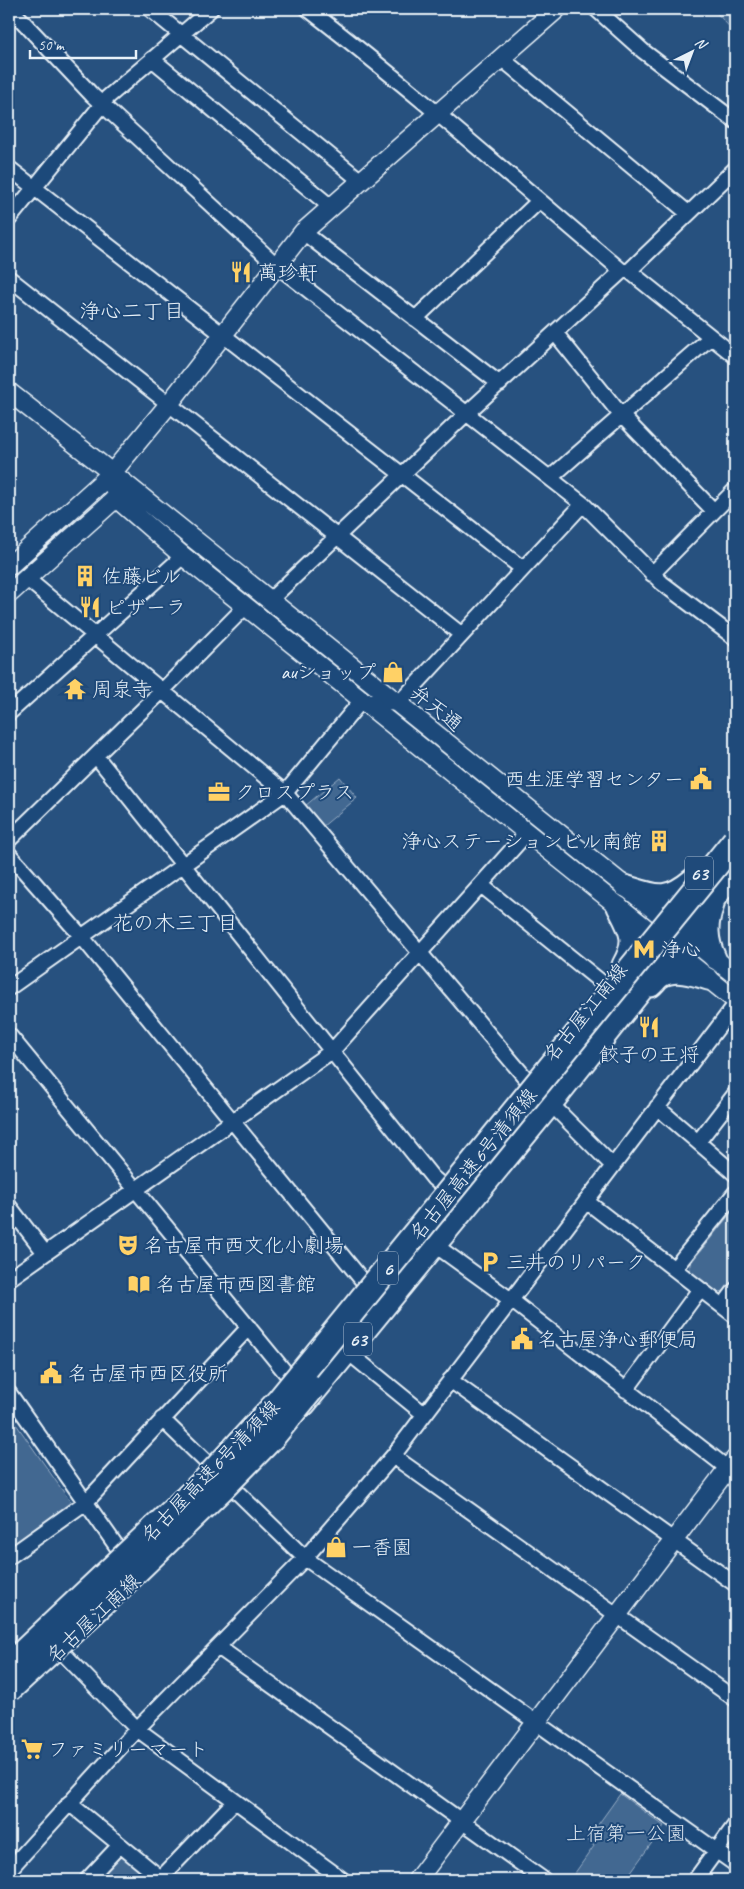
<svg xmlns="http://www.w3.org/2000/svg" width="744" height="1889" font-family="Caveat,'Klee One',sans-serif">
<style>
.green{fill:#436891;stroke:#96acc4}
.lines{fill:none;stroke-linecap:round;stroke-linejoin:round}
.minor-casing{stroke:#e8f1f8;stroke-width:18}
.tertiary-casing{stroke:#e8f1f8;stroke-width:21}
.primary-casing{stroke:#e8f1f8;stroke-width:25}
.minor{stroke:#1f4a7a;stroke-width:14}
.tertiary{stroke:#1f4a7a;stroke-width:18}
.primary{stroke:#1f4a7a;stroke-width:21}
.motorway-bridge-casing{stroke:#e8f1f8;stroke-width:29;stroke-linecap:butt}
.motorway-bridge{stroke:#1f4a7a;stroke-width:25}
.labels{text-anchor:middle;stroke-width:4;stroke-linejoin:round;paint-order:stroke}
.shield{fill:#1f4a7a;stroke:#acbfd2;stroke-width:1}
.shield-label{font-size:19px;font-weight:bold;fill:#e8f1f8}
.poi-label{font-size:20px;fill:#e8f1f8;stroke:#1f4a7a;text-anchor:start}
.street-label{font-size:20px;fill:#e8f1f8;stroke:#1f4a7a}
.park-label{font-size:20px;fill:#d8e3ee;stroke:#1f4a7a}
.neighbourhood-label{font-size:21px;fill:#e8f1f8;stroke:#1f4a7a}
</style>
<rect width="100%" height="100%" fill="#27517f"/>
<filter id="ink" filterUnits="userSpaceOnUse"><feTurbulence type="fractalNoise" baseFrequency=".02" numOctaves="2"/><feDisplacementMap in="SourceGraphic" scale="10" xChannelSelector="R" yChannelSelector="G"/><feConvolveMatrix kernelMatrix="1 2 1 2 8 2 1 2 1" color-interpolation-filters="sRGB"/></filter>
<g filter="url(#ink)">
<path class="green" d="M713,9H735V33Z
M340,777L357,798L322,827L305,806Z
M735,1208V1277L725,1291L718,1292L690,1271V1264Z
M9,1414L72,1504L9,1551Z
M620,1794L664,1826L625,1880H570L594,1846L587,1840Z
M116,1855H122L148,1876V1880H92Z"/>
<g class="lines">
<g class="minor-casing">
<path id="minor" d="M11,9L92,95L276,265L583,504L662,583L735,638
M150,9L361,181
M308,9C416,92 518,183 622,271H629L735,356
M596,9L643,51L735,121
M501,58L688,213
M152,59L331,207
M9,168L523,569
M9,219L108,97L211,9
M303,232L500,384
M629,271L735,169
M9,278L462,635
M415,319L539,201
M556,334L621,415L714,511
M550,478L711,337
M652,574L735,490
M26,578L285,793L529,1082L613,1166
M270,600L467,413L622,271
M9,713L183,556
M96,756L433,1178L445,1188
M9,840L162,691L246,606
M9,854L82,937L367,1286
M481,885L606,986
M9,988L285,793L362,700L398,704L583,504
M9,1035L290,1378
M657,1107L735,1174
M698,1142L735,1094
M586,1201L735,1316
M9,1206L45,1253
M435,1245L511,1300L735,1474
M674,1269L735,1193
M9,1279L332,1051L527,833
M723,1306L735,1290
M348,1352L424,1414
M450,1380L735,1584
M626,1390L700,1289
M9,1393L122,1554
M162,1419L305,1558L735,1864
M393,1456L735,1699
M9,1557L86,1502L249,1327
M218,1647L544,1880
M60,1650L137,1729L343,1880
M69,1803L163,1880
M9,1870L137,1729L305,1558L393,1456L735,1005
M87,1880L120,1845
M159,1880L235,1801
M695,1880L735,1825"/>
</g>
<g class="tertiary-casing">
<path id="tertiary" d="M9,392L112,473L735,975
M112,473L116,498L183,556L735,1000
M9,566L112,473L169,404L303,232L557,9
M9,594L116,498
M417,1880L735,1459"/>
</g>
<g class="primary-casing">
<path id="primary" d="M625,886C657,896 665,902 693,879
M713,905C706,924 706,939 715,958
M618,907C631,932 637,940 623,965
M651,986C654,984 657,979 660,977C674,968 693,974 708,979
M304,1405L551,1104L735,873"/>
</g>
<use href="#minor" class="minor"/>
<use href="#tertiary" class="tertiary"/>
<use href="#primary" class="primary"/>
<g class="motorway-bridge-casing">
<path id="motorway-bridge" d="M9,1666L205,1481L280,1400L735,841
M9,1689L108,1598L222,1488L272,1437L312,1388"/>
</g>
<use href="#motorway-bridge" class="motorway-bridge"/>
</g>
</g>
<defs>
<g id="restaurant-bare" transform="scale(1.725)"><path d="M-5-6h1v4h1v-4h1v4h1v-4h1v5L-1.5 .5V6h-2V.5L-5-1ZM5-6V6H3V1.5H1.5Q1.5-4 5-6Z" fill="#ffd166" stroke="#1f4a7a" stroke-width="2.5" paint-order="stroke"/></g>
<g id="building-bare" transform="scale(1.725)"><path d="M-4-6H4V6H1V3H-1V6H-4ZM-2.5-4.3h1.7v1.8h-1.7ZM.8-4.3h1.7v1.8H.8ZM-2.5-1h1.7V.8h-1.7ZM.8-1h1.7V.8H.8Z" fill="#ffd166" stroke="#1f4a7a" stroke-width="2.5" paint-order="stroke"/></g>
<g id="shop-bare" transform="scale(1.725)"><path d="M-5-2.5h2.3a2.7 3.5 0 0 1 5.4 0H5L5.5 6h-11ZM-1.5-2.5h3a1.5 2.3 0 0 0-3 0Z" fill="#ffd166" stroke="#1f4a7a" stroke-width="2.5" paint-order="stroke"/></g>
<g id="temple-bare" transform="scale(1.725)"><path d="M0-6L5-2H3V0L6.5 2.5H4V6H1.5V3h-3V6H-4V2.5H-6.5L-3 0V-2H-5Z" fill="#ffd166" stroke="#1f4a7a" stroke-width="2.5" paint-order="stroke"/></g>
<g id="civic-bare" transform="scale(1.725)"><path d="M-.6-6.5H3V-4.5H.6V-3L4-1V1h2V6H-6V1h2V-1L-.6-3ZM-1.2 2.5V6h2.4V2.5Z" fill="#ffd166" stroke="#1f4a7a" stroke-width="2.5" paint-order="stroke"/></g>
<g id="office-bare" transform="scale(1.725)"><path d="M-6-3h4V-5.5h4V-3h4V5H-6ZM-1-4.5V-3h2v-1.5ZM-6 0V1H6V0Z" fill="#ffd166" stroke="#1f4a7a" stroke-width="2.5" paint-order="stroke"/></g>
<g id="metro-bare" transform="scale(1.725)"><path d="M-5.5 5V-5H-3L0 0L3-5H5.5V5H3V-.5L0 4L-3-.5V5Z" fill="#ffd166" stroke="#1f4a7a" stroke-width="2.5" paint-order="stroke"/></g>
<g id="theatre-bare" transform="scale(1.725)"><path d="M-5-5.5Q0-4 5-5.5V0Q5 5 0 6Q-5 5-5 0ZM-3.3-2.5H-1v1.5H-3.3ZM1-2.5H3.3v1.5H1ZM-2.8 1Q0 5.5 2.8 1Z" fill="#ffd166" stroke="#1f4a7a" stroke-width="2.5" paint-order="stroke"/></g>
<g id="parking-bare" transform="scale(1.725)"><path d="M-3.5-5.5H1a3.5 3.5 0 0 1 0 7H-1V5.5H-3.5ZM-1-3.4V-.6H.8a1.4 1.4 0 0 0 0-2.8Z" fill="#ffd166" stroke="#1f4a7a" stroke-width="2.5" paint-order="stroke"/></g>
<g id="library-bare" transform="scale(1.725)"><path d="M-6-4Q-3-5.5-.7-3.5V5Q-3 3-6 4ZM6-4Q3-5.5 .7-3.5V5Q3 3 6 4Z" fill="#ffd166" stroke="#1f4a7a" stroke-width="2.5" paint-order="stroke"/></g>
<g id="supermarket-bare" transform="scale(1.725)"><path d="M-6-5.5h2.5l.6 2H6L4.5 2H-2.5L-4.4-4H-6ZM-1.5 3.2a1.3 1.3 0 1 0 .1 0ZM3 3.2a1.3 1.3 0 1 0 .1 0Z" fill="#ffd166" stroke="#1f4a7a" stroke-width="2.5" paint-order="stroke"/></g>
</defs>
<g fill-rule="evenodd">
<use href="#restaurant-bare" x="241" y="272"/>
<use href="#building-bare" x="85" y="576"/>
<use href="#restaurant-bare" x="90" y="607"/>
<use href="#shop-bare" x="393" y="672"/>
<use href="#temple-bare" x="75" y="689"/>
<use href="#civic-bare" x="701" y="779"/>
<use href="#office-bare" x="219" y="792"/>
<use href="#building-bare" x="659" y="841"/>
<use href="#metro-bare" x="644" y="949"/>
<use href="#restaurant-bare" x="649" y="1027"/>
<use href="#theatre-bare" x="128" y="1245"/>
<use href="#parking-bare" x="490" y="1262"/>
<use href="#library-bare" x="139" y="1284"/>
<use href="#civic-bare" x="522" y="1339"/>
<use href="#civic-bare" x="51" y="1373"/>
<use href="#shop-bare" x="336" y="1547"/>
<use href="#supermarket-bare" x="32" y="1749"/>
</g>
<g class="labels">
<g class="shield">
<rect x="685" y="856.5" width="28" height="33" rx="4"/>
<rect x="378" y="1251.5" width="20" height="33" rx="4"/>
<rect x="344" y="1322.5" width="28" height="33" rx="4"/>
</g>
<g class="shield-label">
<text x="699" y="880">63</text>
<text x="388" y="1275">6</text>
<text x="358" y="1346">63</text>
</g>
<g class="poi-label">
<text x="258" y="279">萬珍軒</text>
<text x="102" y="583">佐藤ビル</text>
<text x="106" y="614">ピザーラ</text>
<text x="376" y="679" text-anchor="end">auショップ</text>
<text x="92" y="696">周泉寺</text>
<text x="684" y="786" text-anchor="end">西生涯学習センター</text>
<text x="235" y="799">クロスプラス</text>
<text x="642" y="848" text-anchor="end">浄心ステーションビル南館</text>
<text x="661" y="956">浄心</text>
<text x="649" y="1061" text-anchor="middle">餃子の王将</text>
<text x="144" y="1252">名古屋市西文化小劇場</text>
<text x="506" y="1269">三井のリパーク</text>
<text x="156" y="1291">名古屋市西図書館</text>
<text x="538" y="1346">名古屋浄心郵便局</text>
<text x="68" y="1380">名古屋市西区役所</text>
<text x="352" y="1554">一香園</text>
<text x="48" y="1756">ファミリーマート</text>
</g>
<g class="street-label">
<text transform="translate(437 708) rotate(39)" y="7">弁天通</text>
<text transform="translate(585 1012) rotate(-51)" y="7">名古屋江南線</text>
<text transform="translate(473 1164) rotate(-51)" y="7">名古屋高速6号清須線</text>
<text transform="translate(210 1471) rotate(-46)" y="7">名古屋高速6号清須線</text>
<text transform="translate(93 1618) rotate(-43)" y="7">名古屋江南線</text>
</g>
<g class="park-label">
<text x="626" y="1840">上宿第一公園</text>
</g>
<g class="neighbourhood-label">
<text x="132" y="318">浄心二丁目</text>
<text x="175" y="930">花の木三丁目</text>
</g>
</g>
<rect width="744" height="1889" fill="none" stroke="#1f4a7a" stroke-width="30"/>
<rect x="15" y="15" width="714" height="1859" fill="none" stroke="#e8f1f8" stroke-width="2" filter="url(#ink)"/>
<g transform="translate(692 52) rotate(42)" stroke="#1f4a7a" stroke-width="4" paint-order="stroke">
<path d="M0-4L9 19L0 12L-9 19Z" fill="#e8f1f8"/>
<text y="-8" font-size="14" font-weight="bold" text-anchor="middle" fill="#e8f1f8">N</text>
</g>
<path d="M30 50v8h106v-8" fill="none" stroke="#e8f1f8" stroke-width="2.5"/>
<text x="38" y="50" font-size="15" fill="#e8f1f8" stroke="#1f4a7a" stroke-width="4" paint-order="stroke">50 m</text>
</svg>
